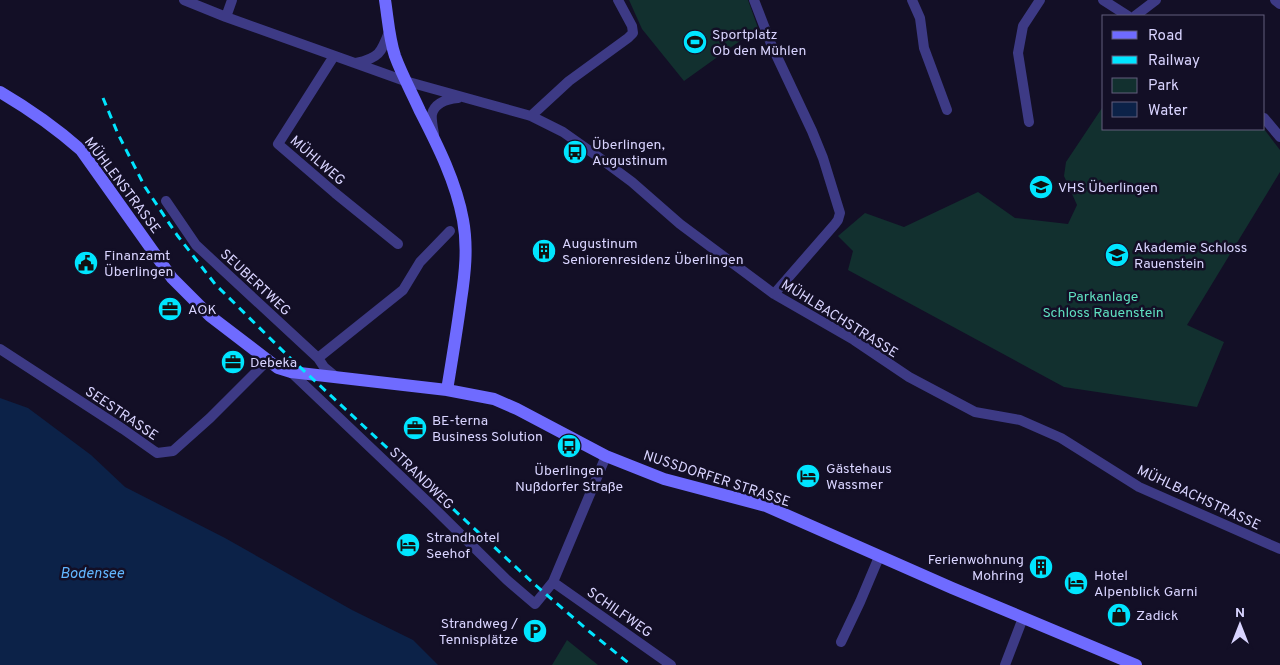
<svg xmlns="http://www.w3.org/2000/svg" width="1280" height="665" font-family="Overpass,sans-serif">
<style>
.green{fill:#12302f}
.water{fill:#0c2248}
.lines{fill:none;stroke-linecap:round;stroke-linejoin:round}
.street{stroke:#3d3a85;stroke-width:10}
.secondary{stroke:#6f6bff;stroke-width:12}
.rail{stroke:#00e5ff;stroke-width:3;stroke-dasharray:8 6;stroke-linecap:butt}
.labels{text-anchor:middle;stroke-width:5;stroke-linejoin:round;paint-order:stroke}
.poi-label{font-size:14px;fill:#d9d4ff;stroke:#130f26;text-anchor:start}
.street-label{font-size:14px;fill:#d9d4ff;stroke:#130f26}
.park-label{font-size:14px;fill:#5fe0c0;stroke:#130f26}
.water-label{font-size:15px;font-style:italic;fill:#62b6ff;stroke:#130f26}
</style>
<rect width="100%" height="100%" fill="#130f26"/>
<path class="green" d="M629,0H748L758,28L684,81L642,29Z
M1104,105V129H1264L1280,150V172L1187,325L1224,342L1197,407L1064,387L848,270L853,251L838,236L865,213L904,227L978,192L1015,218L1068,224L1077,205L1064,176L1066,162Z
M567,640L598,665H552Z"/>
<path class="water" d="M0,398L28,408L91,455L125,487L225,538L352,610L413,640L438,665H0Z"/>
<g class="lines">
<path class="street" d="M184,0L226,17L405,81L531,116L563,132L597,156L632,182L680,224L774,294L854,340L909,377L975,412L1020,420L1061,438L1139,487L1280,549
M754,0L771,44L812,131L823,158L840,213L838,220L835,224L774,294
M912,0L920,18L924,48L947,110
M1103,0L1128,16
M1275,0L1280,4
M1135,16L1156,0
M226,17L232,0
M334,56L278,144L335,193L398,244
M356,63C379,58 381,53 389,32
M531,116L569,81L628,38L633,33L632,26L618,0
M1264,118L1280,137
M1029,122L1018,53L1023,26L1040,0
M434,134C433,128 431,119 432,114C435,102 448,99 458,98
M166,201L196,245L318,358L324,367L335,376
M0,349L123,429L157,453L173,451L210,418L267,361
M318,358L403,290L420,262L450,231
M291,372L431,505L507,580L535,604L553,582L606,456
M553,582L671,665
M841,642L860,602L879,557
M1005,665L1023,618"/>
<path class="secondary" d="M385,0C388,19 389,38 395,56C402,75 412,93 420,111C438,146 456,182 463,220C468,247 465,274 461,300C457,330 452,360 447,390
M0,92C29,109 56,128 81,150L172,278L210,316L278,368L291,372L447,390L494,399L517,409L606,456L664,479L766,506L952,588L1136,665"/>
<path class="rail" d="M103,98L118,134L145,187L177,235L215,284L288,356L533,583L590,632L631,665"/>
</g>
<defs>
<g id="stadium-disc" transform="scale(1.25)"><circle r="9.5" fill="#00e5ff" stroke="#130f26"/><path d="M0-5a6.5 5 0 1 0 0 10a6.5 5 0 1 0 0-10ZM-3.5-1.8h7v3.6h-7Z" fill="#111"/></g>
<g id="bus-disc" transform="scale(1.25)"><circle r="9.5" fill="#00e5ff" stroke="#130f26"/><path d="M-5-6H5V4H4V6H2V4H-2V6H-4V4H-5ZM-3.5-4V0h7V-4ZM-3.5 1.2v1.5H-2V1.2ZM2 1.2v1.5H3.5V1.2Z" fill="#111"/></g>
<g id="school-disc" transform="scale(1.25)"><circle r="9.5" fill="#00e5ff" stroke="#130f26"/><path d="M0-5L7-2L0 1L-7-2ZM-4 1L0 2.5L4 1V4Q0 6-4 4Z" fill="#111"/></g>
<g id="building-disc" transform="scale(1.25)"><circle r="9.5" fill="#00e5ff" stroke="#130f26"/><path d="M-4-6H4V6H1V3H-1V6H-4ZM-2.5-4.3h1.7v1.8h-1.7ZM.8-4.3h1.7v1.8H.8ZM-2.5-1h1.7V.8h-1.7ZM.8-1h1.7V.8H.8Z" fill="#111"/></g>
<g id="university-disc" transform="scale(1.25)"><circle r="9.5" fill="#00e5ff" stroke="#130f26"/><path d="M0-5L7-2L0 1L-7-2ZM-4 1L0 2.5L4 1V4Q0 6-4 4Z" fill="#111"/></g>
<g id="civic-disc" transform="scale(1.25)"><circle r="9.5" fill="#00e5ff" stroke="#130f26"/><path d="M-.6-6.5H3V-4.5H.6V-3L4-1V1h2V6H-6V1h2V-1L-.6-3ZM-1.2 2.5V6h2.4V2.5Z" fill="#111"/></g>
<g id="office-disc" transform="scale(1.25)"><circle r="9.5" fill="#00e5ff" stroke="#130f26"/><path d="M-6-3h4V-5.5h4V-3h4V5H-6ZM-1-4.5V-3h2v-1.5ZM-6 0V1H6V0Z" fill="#111"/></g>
<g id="hotel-disc" transform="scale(1.25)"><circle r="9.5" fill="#00e5ff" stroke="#130f26"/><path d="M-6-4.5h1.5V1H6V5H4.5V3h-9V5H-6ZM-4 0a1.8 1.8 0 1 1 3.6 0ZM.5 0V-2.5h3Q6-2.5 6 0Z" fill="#111"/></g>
<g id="shop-disc" transform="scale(1.25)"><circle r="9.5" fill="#00e5ff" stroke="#130f26"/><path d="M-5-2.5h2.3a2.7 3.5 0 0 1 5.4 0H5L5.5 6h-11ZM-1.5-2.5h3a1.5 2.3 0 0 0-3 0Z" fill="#111"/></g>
<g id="parking-disc" transform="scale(1.25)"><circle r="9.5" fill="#00e5ff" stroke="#130f26"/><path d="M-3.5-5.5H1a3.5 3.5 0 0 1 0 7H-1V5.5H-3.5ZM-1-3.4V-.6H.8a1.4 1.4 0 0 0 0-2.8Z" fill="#111"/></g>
</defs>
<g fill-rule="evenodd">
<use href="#stadium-disc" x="695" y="42"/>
<use href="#bus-disc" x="575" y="152"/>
<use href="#school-disc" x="1041" y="187"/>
<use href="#building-disc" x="544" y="251"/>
<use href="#university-disc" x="1117" y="255"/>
<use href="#civic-disc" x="86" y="263"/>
<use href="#office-disc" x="170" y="309"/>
<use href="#office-disc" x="233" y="362"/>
<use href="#office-disc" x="415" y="428"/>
<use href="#bus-disc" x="569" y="446"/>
<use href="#hotel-disc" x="808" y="476"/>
<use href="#hotel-disc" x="408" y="545"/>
<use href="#building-disc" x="1041" y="567"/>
<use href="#hotel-disc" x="1076" y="583"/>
<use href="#shop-disc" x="1119" y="615"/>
<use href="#parking-disc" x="535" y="631"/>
</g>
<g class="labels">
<g class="poi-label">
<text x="712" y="39">Sportplatz<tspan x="712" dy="16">Ob den Mühlen</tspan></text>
<text x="592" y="149">Überlingen,<tspan x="592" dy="16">Augustinum</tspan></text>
<text x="1058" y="192">VHS Überlingen</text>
<text x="562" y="248">Augustinum<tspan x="562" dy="16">Seniorenresidenz Überlingen</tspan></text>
<text x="1134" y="252">Akademie Schloss<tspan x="1134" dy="16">Rauenstein</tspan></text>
<text x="104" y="260">Finanzamt<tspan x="104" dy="16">Überlingen</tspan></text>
<text x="188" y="314">AOK</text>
<text x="250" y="367">Debeka</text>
<text x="432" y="425">BE-terna<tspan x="432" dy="16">Business Solution</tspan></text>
<text x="826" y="473">Gästehaus<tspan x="826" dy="16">Wassmer</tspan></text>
<text x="569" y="475" text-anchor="middle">Überlingen<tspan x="569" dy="16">Nußdorfer Straße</tspan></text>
<text x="426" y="542">Strandhotel<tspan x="426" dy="16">Seehof</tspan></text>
<text x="1024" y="564" text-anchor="end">Ferienwohnung<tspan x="1024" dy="16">Mohring</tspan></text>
<text x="1094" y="580">Hotel<tspan x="1094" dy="16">Alpenblick Garni</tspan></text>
<text x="1136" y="620">Zadick</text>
<text x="518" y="628" text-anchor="end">Strandweg /<tspan x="518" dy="16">Tennisplätze</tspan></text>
</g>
<g class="street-label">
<text transform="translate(318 160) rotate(41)" y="5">MÜHLWEG</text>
<text transform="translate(123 185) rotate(53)" y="5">MÜHLENSTRASSE</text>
<text transform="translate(256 282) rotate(43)" y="5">SEUBERTWEG</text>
<text transform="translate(840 318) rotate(32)" y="5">MÜHLBACHSTRASSE</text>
<text transform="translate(122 413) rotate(34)" y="5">SEESTRASSE</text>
<text transform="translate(422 478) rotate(44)" y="5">STRANDWEG</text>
<text transform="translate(717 478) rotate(18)" y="5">NUSSDORFER STRASSE</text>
<text transform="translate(1199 497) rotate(25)" y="5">MÜHLBACHSTRASSE</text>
<text transform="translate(620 612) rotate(35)" y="5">SCHILFWEG</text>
</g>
<g class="park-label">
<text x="1103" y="301">Parkanlage<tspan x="1103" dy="16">Schloss Rauenstein</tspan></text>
</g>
<g class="water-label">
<text x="92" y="578">Bodensee</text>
</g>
</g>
<rect x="1102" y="15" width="162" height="115" fill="#130f26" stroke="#625e7d"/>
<rect x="1112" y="31" width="25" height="8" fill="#6f6bff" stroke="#625e7d"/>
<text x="1148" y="40" font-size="15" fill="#d9d4ff">Road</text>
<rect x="1112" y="56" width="25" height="8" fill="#00e5ff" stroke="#625e7d"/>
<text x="1148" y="65" font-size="15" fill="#d9d4ff">Railway</text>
<rect x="1112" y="78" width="25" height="15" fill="#12302f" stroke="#625e7d"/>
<text x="1148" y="90" font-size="15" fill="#d9d4ff">Park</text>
<rect x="1112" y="102" width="25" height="15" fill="#0c2248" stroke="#625e7d"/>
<text x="1148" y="115" font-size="15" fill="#d9d4ff">Water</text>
<g transform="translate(1240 625)" stroke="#130f26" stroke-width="4" paint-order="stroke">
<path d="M0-4L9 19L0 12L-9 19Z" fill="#d9d4ff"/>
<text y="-8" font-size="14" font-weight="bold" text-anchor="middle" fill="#d9d4ff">N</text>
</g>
</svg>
